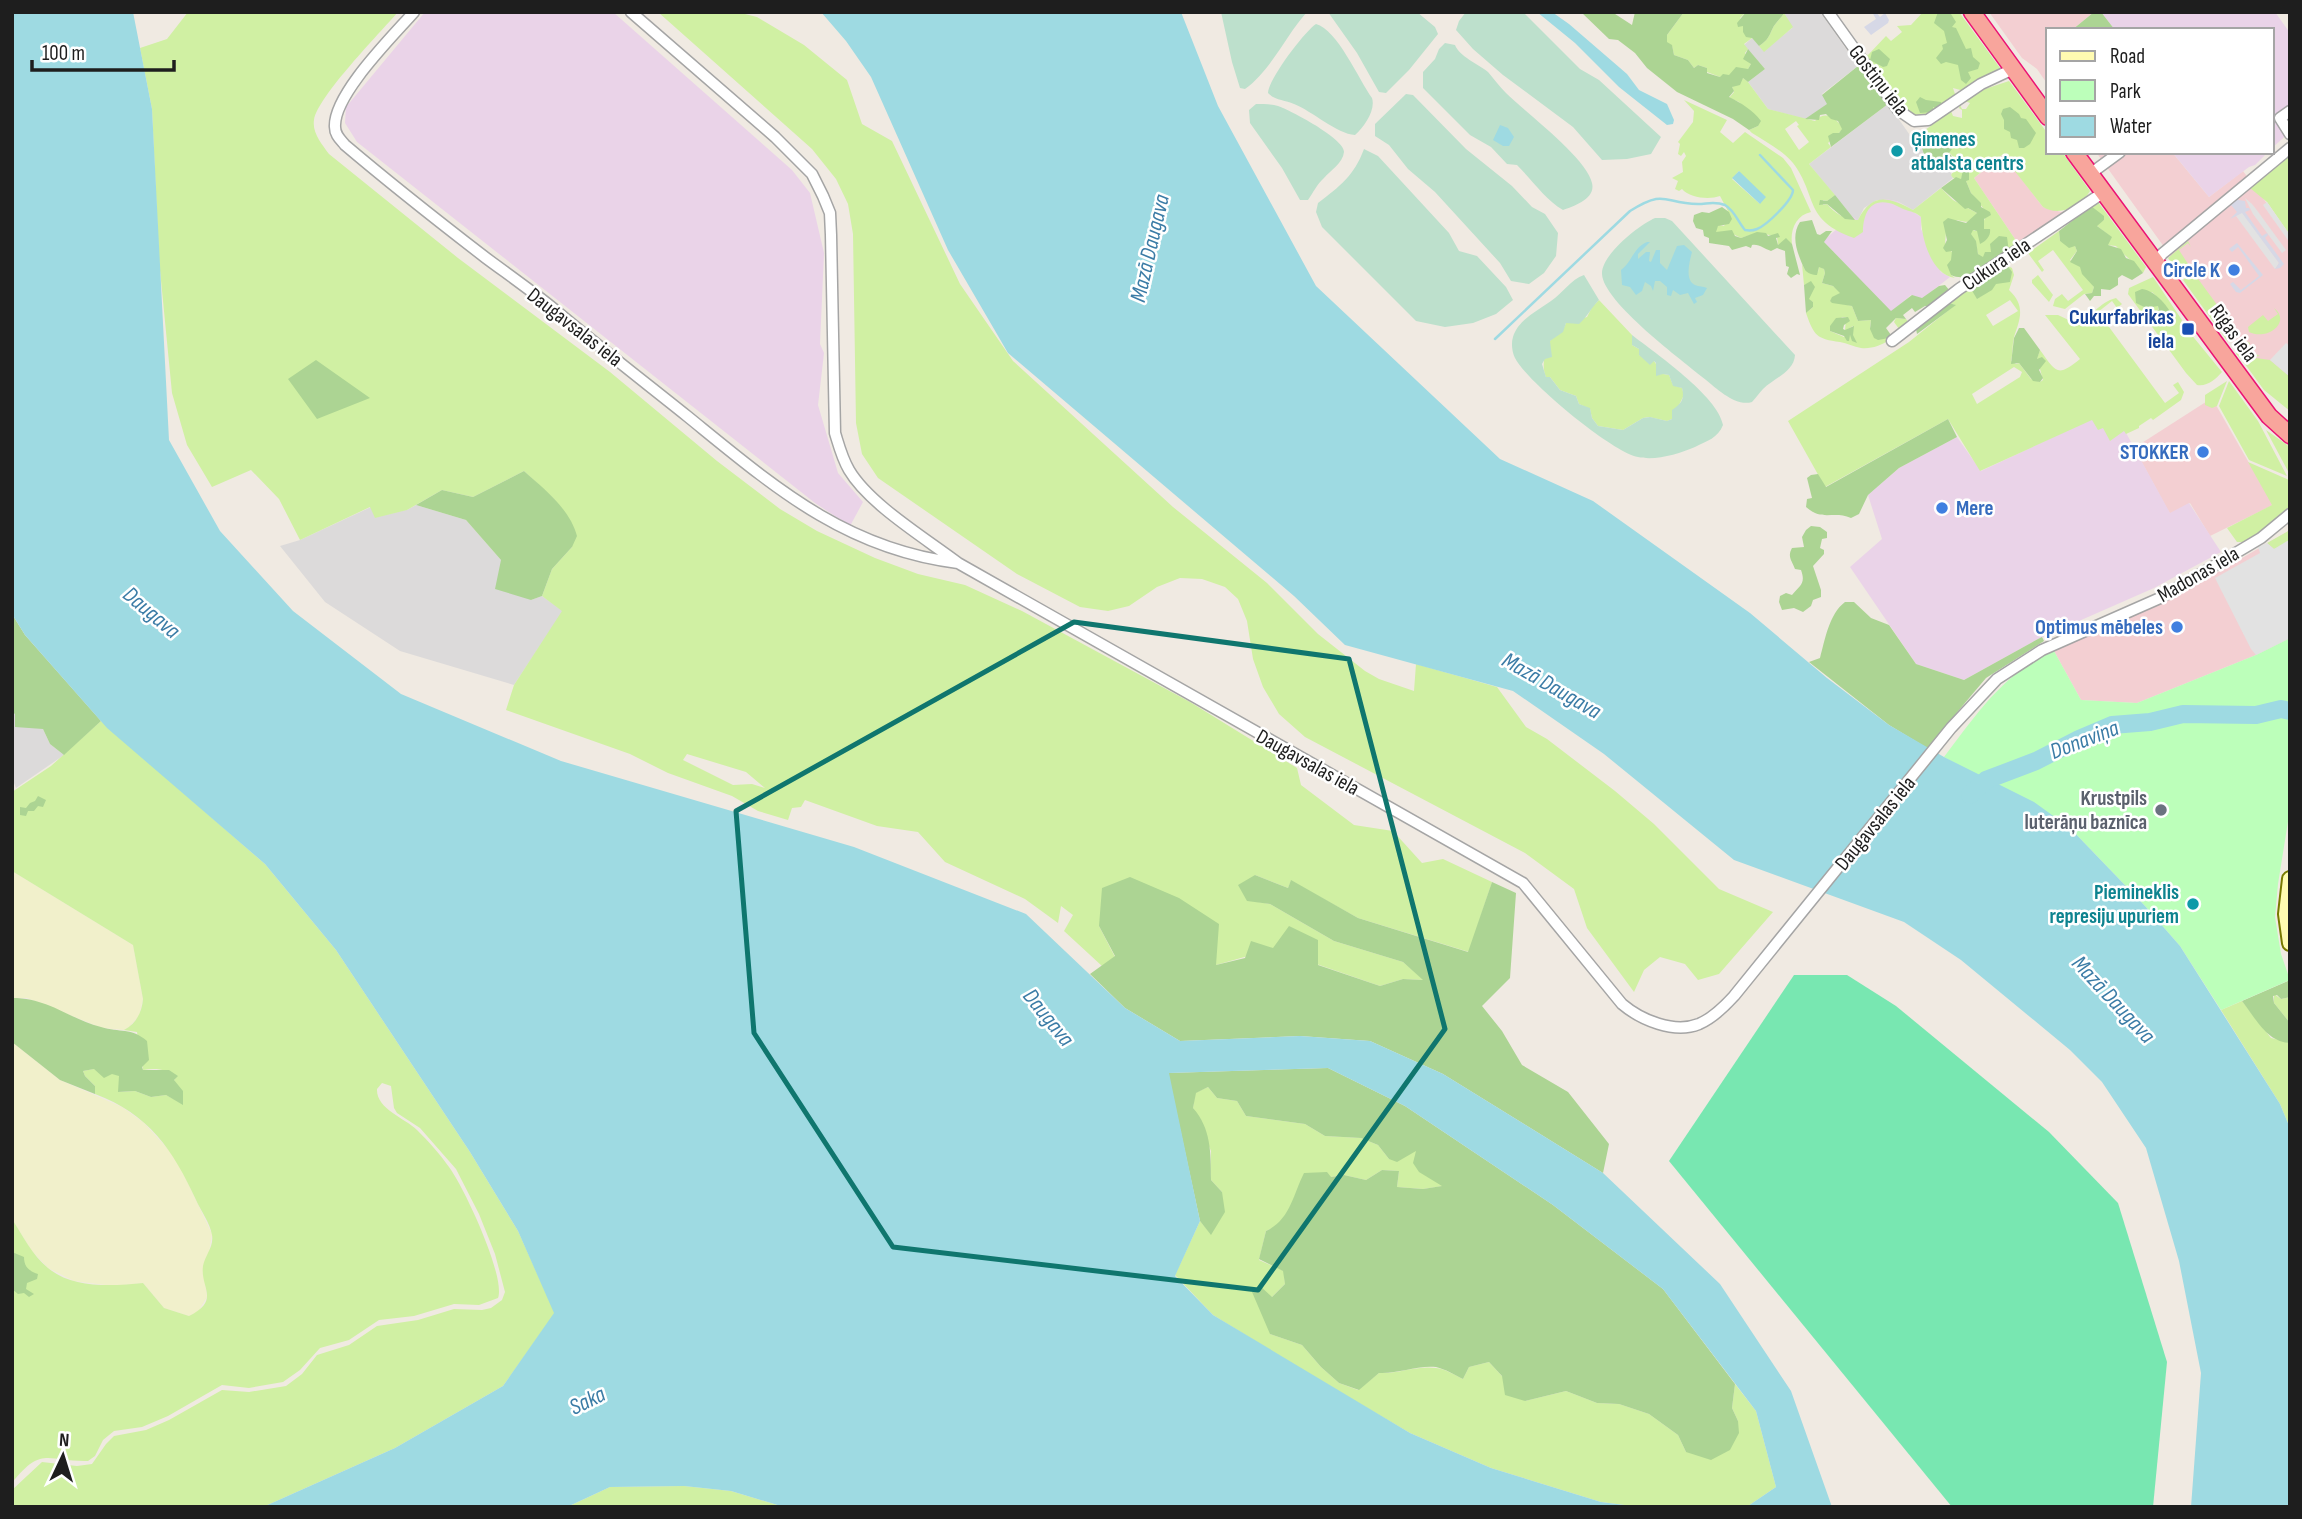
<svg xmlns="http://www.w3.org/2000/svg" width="2302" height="1519" font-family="'Sofia Sans Condensed',sans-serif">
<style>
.residential{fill:#dcdada}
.commercial{fill:#f3cfd2}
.industrial{fill:#ead3e8}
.farmland{fill:#f1f0cb}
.grass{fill:#d0f0a3;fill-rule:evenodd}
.forest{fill:#acd493}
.wetland{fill:#bde0cc}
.park{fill:#bcffba}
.pitch{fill:#78e7b1}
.parking{fill:#e2e2e2}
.plaza{fill:#d6d8e6}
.water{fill:#9edae2}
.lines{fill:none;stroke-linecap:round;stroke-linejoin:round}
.stream{stroke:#9edae2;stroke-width:2.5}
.river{stroke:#9edae2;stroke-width:18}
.minor-casing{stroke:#a5a5a5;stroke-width:13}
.secondary-casing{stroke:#787900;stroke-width:18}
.trunk-casing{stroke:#eb1273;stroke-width:19}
.minor{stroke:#fff;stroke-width:10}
.secondary{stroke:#fffbb1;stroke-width:14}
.trunk{stroke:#f8a59c;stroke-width:16}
.marked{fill:none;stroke:#0f766e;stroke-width:5;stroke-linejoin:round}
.culture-dot{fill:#0f9aa8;stroke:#fff;stroke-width:2.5}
.shop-dot{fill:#3f7fe0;stroke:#fff;stroke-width:2.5}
.transit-dot{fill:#1a4fb4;stroke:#fff;stroke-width:2.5}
.worship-dot{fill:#6b7280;stroke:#fff;stroke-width:2.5}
.labels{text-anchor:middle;stroke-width:5;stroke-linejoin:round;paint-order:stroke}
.street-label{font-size:21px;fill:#1e1e1e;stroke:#fff}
.culture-label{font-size:21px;font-weight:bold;fill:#0d838f;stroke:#fff;text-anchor:start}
.shop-label{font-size:21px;font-weight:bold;fill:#366cbe;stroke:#fff;text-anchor:end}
.transit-label{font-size:21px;font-weight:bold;fill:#164399;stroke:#fff;text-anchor:end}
.worship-label{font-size:21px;font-weight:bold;fill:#5b616d;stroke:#fff;text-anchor:end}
.water-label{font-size:23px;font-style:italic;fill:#3b7ca6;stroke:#fff}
</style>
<rect width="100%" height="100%" fill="#f0eae2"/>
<path class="residential" d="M1783,12H1820L1858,66L1822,94L1828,104L1805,119L1768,109L1748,82L1765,69L1744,45L1752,38L1764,51L1792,28Z
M1888,104L1912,138L1917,136L1925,157L1937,161L1942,170H1952L1951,175L1953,178L1913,210L1897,201L1877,200L1864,208L1858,220H1855L1809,164Z
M416,505L466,520L501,560L531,600L542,596L563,611L514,685L400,651L325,602L280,546L300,540L371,507L407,510Z
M12,712L43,729L50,744L64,755L16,788L12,778Z"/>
<path class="commercial" d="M1989,12H2094L2072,30H2048V85L2037,69L2022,58Z
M2096,152H2172L2209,197L2243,171L2290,235V407L2268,392Z
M2003,155L2043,207L2061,212L2065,211L2019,245L1974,178Z
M2212,398L2273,505L2210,536L2190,503L2170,514L2134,448Z
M2290,530V638L2256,655L2137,703L2081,700L2054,651L2189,589Z"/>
<path class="industrial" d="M425,12H613L792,170L810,193L824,253L820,344L824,353L818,405L838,473L863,502L850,526L815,503L357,142L345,123L346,107Z
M2101,12H2275L2290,33V132L2272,148V30H2115Z
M2172,152H2268L2255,165L2249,167L2209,197Z
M1886,199L1897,201L1921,217V229L1941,272L1950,277L1922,299L1911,295L1891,312L1823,241L1852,216L1858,220L1868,205Z
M2092,419L2103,428L2125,431L2170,513L2189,503L2221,552L2154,588L2038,639L1964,680L1916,664L1850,567L1882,539L1868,495L1899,468L1957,437L1981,471Z"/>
<path class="farmland" d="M12,871L133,945L143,999L139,1016L128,1028L124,1030L102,1028L27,998H12Z
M12,1042L60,1080L122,1107L144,1123L176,1158L212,1234L209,1253L203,1267L207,1297L198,1312L189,1316L164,1308L143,1283L113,1286L74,1281L48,1268L31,1250L12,1219Z"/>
<path class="grass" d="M188,12H398C380,33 318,96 314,120C312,133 322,144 329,154L458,258L610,372L717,461L780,509L817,531L875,558L918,574L965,585L1022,611L1190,702L1297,768L1301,785L1354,825L1393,831L1422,863L1443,859L1492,882L1469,952L1358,918L1291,881L1288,888L1255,875L1247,900L1270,904L1334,941L1403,962L1424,980L1403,979L1380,986L1273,949L1216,965L1099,926L1115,957L1102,966L1064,931L1073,915L1061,906L1058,923L1025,899L945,862L918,832L877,826L805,800L801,807L792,808L788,820L758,811L732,796L668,773L630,754L506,710L514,685L562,611L542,596L552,569L572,547L555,500L524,471L473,497L442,490L407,510L375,518L370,507L300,540L279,499L251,470L212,487L187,445L172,393L159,260L152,109L140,48L167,39ZM687,754L746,772L765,788L752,784L733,785L683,760Z
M658,12H737L757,17L804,45L847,80L862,124L892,141L960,284L1013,361L1173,507L1267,583L1318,634L1365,671L1379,679L1414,691L1416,664L1497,687L1526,727L1547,739L1615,791L1654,824L1719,889L1773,912L1719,974L1698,980L1685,964L1660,957L1644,970L1634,992L1587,928L1574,889L1525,853L1305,737L1279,714L1263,687L1253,659L1247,621L1238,599L1225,587L1202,579L1180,578L1157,587L1129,606L1108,611L1080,607L1017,574L878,478L862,454L856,423L853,234L848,204L836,179L812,149Z
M1684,12H1746L1740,18L1752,38L1744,44L1748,49L1745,53L1751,64L1748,69L1733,72L1729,76L1720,77L1707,72V68L1698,65L1694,68L1688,60L1674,55L1672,46L1666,42L1667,35Z
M1923,12H1959L2000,68L1964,91L1953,88L1956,97C1948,102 1938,110 1929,115C1902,126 1874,70 1861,52L1868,55L1886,36L1891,41L1902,32L1897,26L1911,25Z
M1784,13L1793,27L1764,52L1759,46C1772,38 1769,31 1777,22C1779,19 1782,17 1784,13Z
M1743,78L1748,82L1768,109L1815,121C1825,110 1836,117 1843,129L1828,143L1831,147L1809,164L1835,195L1827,201L1823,200V205L1827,204C1834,213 1846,220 1858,220C1872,192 1889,197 1913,210L1941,188L1953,200L1977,213C1974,225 1966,222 1957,220L1946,232L1945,245L1953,253L1951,275L1955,278C1931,275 1921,237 1921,217C1915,212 1912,212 1906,210C1900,208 1895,204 1889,203C1869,198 1863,216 1863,232L1854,238C1803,220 1818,196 1793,163C1782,150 1766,142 1752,133L1749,130L1758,126L1739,102L1729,98L1734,92L1732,87ZM1796,121L1799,125L1797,126L1809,142L1799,150L1785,129Z
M2009,81L2048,134V152H2062L2090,191C2081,207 2059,217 2043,207L2002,155L1974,178L2019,245L2009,252L1998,238L1991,252L1983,258L1978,254L1975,240L1970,234L1973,228L1974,231L1987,229H1984L1982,226L1985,218L1983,208L1971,193L1963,174L1961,179L1953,178L1951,175L1955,169L1951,163L1955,159L1936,137H1920L1919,140L1917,136L1951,111L1953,116L1962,118V110L1959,108L1960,105L1962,109H1966L1970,103L1965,101L1979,91Z
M1684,100L1727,120L1720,132L1733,143L1745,132L1783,158L1791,168L1811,212C1796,215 1790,230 1792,244L1783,242L1778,245L1777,237C1764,233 1754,233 1741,238L1727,231L1716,233L1715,229L1719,225L1724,226L1730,215L1720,196C1709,200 1690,198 1682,189L1679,191L1675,189L1678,181L1672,178L1683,172L1682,162L1686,156L1684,152L1681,156L1678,154L1680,144L1678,142L1693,122L1694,111ZM1739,171L1760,204L1732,179Z
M2290,156V235L2267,202L2250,188L2283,160Z
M2098,202L2146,267L2143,273C2135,262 2125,257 2116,246L2107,245L2111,237L2096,225L2104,220L2091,206Z
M2059,231L2060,241L2075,246L2077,251L2070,260L2081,267L2094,287L2092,293L2084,294L2065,309L2053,306L2055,299L2062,294L2068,301L2083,290L2053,250L2038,261L2044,270L2042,272L2028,253Z
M2188,241L2191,247L2188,243L2179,250L2192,270L2181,278L2168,258Z
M1802,264L1805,270L1818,272L1819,266L1824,269L1825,273L1822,283L1833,286L1841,293L1830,301L1852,306L1858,321L1871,320L1870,327L1873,334L1889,338L1899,329L1894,322L1896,318L1906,319L1910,324C1895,336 1881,350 1861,348C1854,347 1847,343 1840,342C1817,339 1814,336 1806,313L1813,307V302L1809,300V283L1804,285ZM1842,317H1846L1845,331L1853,326V335L1844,337L1830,331Z
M2008,266L2012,268L2014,275L2009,290C2026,306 2020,319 2014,337C2012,345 2013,353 2011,361L2016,364L2019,363L2031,379L2040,382L2043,380L2037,358L2040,350C2056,372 2057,378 2080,359L2045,315H2058L2077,324C2090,319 2099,302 2116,298L2122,304L2117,308L2112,301L2098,312L2165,403L2179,393L2173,385L2178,382L2184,392L2181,400L2153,420L2151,418L2139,426V428L2126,434L2124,431L2110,441L2103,428L2098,430L2092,420L1980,471L1948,419L1825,487L1788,421L1909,342L1955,305L1945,302L1972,285L1973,292L1980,297L1984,294L2010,269ZM2010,300L2018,311L1993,326L1986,315ZM2014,367L2022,372L2020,377L1977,404L1972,394Z
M2193,272L2226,317L2228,342L2183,280Z
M2038,275L2053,295L2049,302L2032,283V280Z
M2153,277L2182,320L2181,322L2222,372C2216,379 2207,387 2197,385L2186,373L2128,294L2129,288ZM2152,292L2165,305L2158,310V306L2156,305L2146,308L2137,303Z
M1599,300L1632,335V345L1639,349V355L1654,361L1663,374L1669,375L1673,385L1682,388L1684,395L1672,419L1667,421L1649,417L1643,418L1623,430L1598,426L1592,418L1590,409L1579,404L1576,396L1560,390L1550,377H1546C1541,366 1545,352 1550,341C1555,333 1563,333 1566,323L1587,317L1592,307Z
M2274,308C2292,322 2267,341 2249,332L2248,327L2263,315L2268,321L2278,314Z
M2244,340L2250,343L2247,350L2260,356L2240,358L2236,354L2240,341Z
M2256,358L2270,360L2290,377V411L2264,390L2242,360Z
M2227,381L2217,406L2212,408L2205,405V395Z
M2229,381L2258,421L2287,476L2249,460L2219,406Z
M2266,430L2290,447V475Z
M2248,462L2289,480L2290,510L2280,520L2243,542H2237L2227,528L2272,505Z
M2290,530V542L2274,549L2267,543Z
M101,721L265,864L336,950L470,1152L518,1231L555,1313L503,1386L395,1448L263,1507H12V1490L42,1462L77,1466L92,1464L106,1444L114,1436L146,1430L169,1420L222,1390L249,1392L286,1386L302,1374L317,1355L349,1345L377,1326L418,1320L454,1309L482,1310L491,1308L502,1300L505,1292L495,1254L479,1214L456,1169L420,1128L397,1113L394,1108L391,1086L382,1083L377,1089C376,1109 405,1118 417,1130C428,1141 440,1154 449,1167C464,1187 506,1277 498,1298L479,1305L454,1304L414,1316L379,1320L349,1340L320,1348L300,1370L283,1382L249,1388L222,1385L168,1416L142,1427L114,1431L103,1440L95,1456L88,1461C47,1462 42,1445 12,1483V1219C23,1236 32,1255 48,1268C73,1289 113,1286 143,1283L164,1308L189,1316C221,1300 200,1288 203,1266C205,1255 214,1247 212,1235C210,1223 201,1211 196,1200C173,1150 149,1114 95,1094V1086L85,1076L83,1071L94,1069L119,1075V1092L135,1091L151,1097L166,1095L183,1104L174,1080L177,1076C166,1069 156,1068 143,1070L137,1032L124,1030C136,1024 142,1012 143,999L133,945L12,871V792L51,766Z
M2274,994L2281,999L2290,997V1023L2274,1003Z
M2242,1001L2271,1038L2289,1042L2290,1128L2280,1104L2221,1010Z
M1208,1087L1217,1098L1237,1101L1246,1116L1305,1124L1325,1136L1361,1138L1378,1145L1389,1159L1416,1150L1443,1186L1423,1189L1397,1187L1399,1171L1382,1170L1366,1180L1344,1175L1331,1177L1291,1207L1279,1225L1266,1231L1259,1260L1284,1271L1285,1284L1271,1298L1270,1334L1302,1345L1321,1367L1339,1383L1358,1390L1379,1373C1398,1374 1417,1365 1436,1368C1445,1369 1455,1375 1463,1379L1469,1367L1489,1362L1525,1401L1566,1391L1597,1403L1619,1404L1649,1414L1678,1435L1686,1452L1738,1421L1732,1408L1735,1384L1756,1411L1776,1487L1748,1506L1640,1507L1601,1502L1491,1468L1410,1433L1304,1371L1213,1315L1175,1275L1200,1221L1211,1234L1222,1192L1211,1180V1151L1193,1108L1195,1093Z
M684,1486L731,1491L784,1507H567L610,1487Z"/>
<path class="forest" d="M1581,12H1612L1632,25L1635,12H1684L1667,35V42L1672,45L1674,55L1688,60L1694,68L1698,65L1707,68V73L1720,77L1723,74L1729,75L1736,67L1748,69L1751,64L1743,59L1748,49L1765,69L1748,82L1743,78L1740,85L1732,87L1734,91L1729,97C1741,103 1753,110 1761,121L1758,126L1749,130L1733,119L1677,92L1647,68L1635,53L1618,40L1609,39Z
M1746,12H1783L1784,13C1782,17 1779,19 1777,22C1769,31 1772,38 1759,46L1752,38L1746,37L1743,32V26L1738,27L1737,23Z
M1938,12L1951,14L1956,22L1952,27L1956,28L1966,49L1971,48L1973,57L1980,63L1978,69L1968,72L1971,78L1966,84L1961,80L1958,65L1946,62L1941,64L1936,58L1943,49L1942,45L1947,43L1944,31L1934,23Z
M2094,12H2101L2115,30H2072Z
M1879,49L1890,59L1887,66L1883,67L1870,60L1872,52Z
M1858,66L1888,104L1831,147L1828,136L1833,133H1839L1842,129L1838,121L1831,119L1826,114L1820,115L1819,120L1805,119L1827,104L1822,95Z
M1920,97L1926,100L1941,102L1942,105L1938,109L1933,107V112L1920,113L1916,102Z
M2010,107L2019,114L2021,118L2026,119L2036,133L2030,144L2024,148H2019L2017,140L2011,138L2010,132L2004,129V120L2001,114L2003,109Z
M1923,134L1933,136L1938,140L1943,139L1952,149L1949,153L1955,160L1951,163L1955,169L1942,170L1937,161L1925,157L1919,140Z
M1963,170L1969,172V180L1966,181L1971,193L1981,203V207L1990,212L1991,215L1984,219V229H1990C1991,235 1987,241 1980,244L1977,231L1973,230L1971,234L1976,241L1978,254L1983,257L1985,252H1991L1990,244L1999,236L2007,237L2009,252C1993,263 1970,284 1951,275L1947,265L1951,260L1952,251L1946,252L1943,248L1947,240L1943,222L1948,218L1966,223L1977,213L1968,208L1965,209L1941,188L1956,177L1961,179Z
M1835,195L1855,220L1845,219L1827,204L1819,205L1820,200L1827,201Z
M2091,206L2104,216V220L2097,226L2112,237L2108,245L2121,249L2126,258L2134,261L2143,273L2132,280L2122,275L2118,278V285L2110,290L2101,289V296H2094L2090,301L2085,294L2092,293L2094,287L2082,274L2080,267L2070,262L2077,251L2075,246L2069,248L2060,241L2059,231Z
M1722,207L1729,212L1732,219L1729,224L1718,226L1716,232L1732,230L1735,236L1741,238L1757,232L1766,233L1768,236L1778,233L1780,237L1776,238L1778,245L1786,238L1792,244L1800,275L1797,274L1791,278L1787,274L1789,267L1786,266L1785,251L1777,248L1771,251C1764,249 1760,244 1752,245L1751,248L1746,246L1732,250L1729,246L1709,243V238L1704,236L1703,230L1696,228L1693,221L1694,215L1702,212L1709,213Z
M1812,220L1817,234L1820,235L1826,231H1832L1824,242L1891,311L1912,295L1922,298L1939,286L1945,285L1950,291L1934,306H1925L1915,312L1912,308L1903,315L1906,319L1896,318L1886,328L1891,335L1889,338L1878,340L1874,338L1870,329L1871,320L1858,321L1852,306L1832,303L1830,301L1832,297L1840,293L1833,286L1822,283L1825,273L1824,269L1819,267L1817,275C1813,275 1807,273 1805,270C1798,255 1790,237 1800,222Z
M2004,266H2008L2012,272L2010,282L1996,284L1992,290L1977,299L1971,289L1972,285Z
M1811,281L1815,287L1809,299L1813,302V307L1806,313L1804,285Z
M2142,289C2156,291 2169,307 2174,319L2172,322L2168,323L2160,317L2158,306L2146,308L2136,303L2135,292Z
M1945,302L1956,305L1917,334L1916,329L1919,324Z
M1848,317L1850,321L1844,325L1843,329L1845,330L1854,326L1853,335L1857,343L1852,341L1850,335L1849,341H1847L1844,336L1830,331V326L1836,318Z
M2019,328H2024L2040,350L2037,359L2042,357L2046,361L2039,370L2043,378L2040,382L2033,381L2019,363L2011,364L2014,338Z
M316,360L370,398L317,419L288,379Z
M1948,419L1957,437L1899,468L1868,495L1859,514L1851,518C1833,510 1823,522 1806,507L1807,499L1812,498L1807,478L1811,475L1818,474L1826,487Z
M524,471C544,489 570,509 577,536L572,547L552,569L542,596L531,600L495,589L501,560L466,520L416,505L442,490L473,497Z
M1811,526L1820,527L1827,532V538L1822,539L1820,548L1824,550V554L1813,566L1821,590V597L1813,600L1811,606L1803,612L1794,608L1782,610L1779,602L1780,596L1786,593L1792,595C1800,585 1806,584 1801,570L1795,569C1792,561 1787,557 1792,548L1804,547L1802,537L1806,530Z
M1845,602H1854L1871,618L1889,625L1916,664L1964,680L2038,639L2042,637L2044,641L1986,678L1927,748L1889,725L1809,662L1820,658C1825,640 1829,614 1845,602Z
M12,614L25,635L101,721L64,755L50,744L43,729L15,727V714L12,712Z
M38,796L46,800L43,807L38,806L34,811H28L26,816L20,815V807L26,808L30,803L35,801Z
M1255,875L1288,888L1291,880L1358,918L1468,952L1492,882L1516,893L1510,978L1482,1006L1502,1031L1522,1065L1568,1092L1609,1144L1603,1173L1443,1074L1370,1041L1300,1036L1180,1041L1125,1008L1090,974L1115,956L1099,926L1102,888L1130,877L1179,898L1219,924L1216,965L1245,958L1251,941L1273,948L1289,926L1318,940V965L1380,986L1403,979L1423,980L1403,962L1334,941L1270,904L1247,901L1238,885Z
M2290,980V997L2281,999L2277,995L2273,996L2274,1003L2290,1023V1043C2267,1042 2256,1019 2242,1001Z
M12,998C49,998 67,1018 101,1027C120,1033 131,1027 147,1041L149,1060L142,1067L143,1070H169L178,1076L174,1080L183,1091V1105L166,1095L151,1097L135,1091L118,1092L119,1076L112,1074L104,1078L94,1069L83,1071L85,1076L95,1086V1094L60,1080L12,1042Z
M1328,1068L1405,1106L1553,1205L1663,1289L1735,1384L1732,1408L1738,1421L1739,1433L1730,1450L1711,1460L1686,1452L1678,1435L1649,1414L1619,1404L1597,1403L1566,1391L1525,1401L1505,1395L1502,1376L1489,1362L1469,1367L1463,1379C1455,1375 1445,1369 1436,1367C1417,1365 1398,1374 1379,1373L1359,1390L1339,1383L1321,1367L1302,1345L1270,1334L1252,1292L1259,1285L1272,1297L1285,1284L1283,1271L1259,1259L1266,1231C1290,1220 1293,1195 1304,1173L1327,1172L1331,1177L1344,1175L1366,1180L1382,1170L1399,1171L1397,1187L1423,1189L1442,1186L1419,1172L1413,1163L1416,1151L1397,1162L1389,1159L1378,1145L1361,1138L1325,1136L1305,1124L1246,1116L1237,1101L1217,1098L1208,1087L1196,1093L1193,1108C1211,1128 1211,1153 1211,1180L1222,1192L1225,1212L1211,1235L1200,1221L1168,1073Z
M12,1252L24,1257C24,1267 29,1271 38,1274L37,1279L27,1283L26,1289L34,1294L29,1297L24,1293L18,1294L12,1289Z"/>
<path class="wetland" d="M1221,12H1307C1286,35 1270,72 1245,89L1240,88L1232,62Z
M1328,12H1417L1435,27L1438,34L1409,70L1386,93L1379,92L1357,53Z
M1466,12H1523L1580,69L1599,80L1661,137L1651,154L1627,159L1602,160L1573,127L1503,75L1473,49L1456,30L1459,21Z
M1316,24C1337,29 1359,80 1372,98C1376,110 1364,127 1355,135C1337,134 1312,111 1294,104C1285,100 1274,100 1268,93C1268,80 1304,32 1316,24Z
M1445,43L1455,45C1460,57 1477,63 1488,72C1494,79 1499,86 1506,93C1525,112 1587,158 1592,183C1596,199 1574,206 1563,210C1545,199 1532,180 1517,165L1507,164L1491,147L1470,135L1423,88V72L1435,59L1439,49Z
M1406,94L1413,95L1466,149L1512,186L1532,207L1545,214L1558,233L1556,256L1544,273L1529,284L1511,281L1500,263L1435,192L1408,169L1389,145L1375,136V124Z
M1256,104C1263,104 1271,104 1278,106C1290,110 1345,139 1344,152C1343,163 1330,171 1324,178C1317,184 1313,193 1308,200H1300L1282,168L1250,123L1249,110Z
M1364,149L1378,156L1449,233L1459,251L1477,256L1506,287L1513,300L1496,314L1473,323L1445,327L1416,321L1322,227L1316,212L1318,203C1340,186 1354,176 1364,149Z
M1655,218H1665L1672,221L1795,355C1794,372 1774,378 1763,389C1759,393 1756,398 1752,402C1736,407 1717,389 1706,380C1683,361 1603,302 1602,274C1601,255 1639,225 1655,218Z
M1584,275L1599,300C1591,308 1587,317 1579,324L1566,323L1563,332L1550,341L1552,357L1545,359L1542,364L1546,377H1550L1560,390L1576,396L1579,404L1590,408L1592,418L1598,426L1623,430L1643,418L1650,417L1667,421L1672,419V410C1681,404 1685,399 1682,388L1673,386L1669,375L1663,374L1656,376V363L1654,361L1650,365L1639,355V349L1632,345V335C1655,353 1718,396 1723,425C1718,438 1707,441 1695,447C1679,454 1655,461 1638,457C1613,453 1526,381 1515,358C1512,352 1511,343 1513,337C1518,320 1537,311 1551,301C1562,294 1571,279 1584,275Z"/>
<path class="park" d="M2290,638V809L2278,884L2275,917L2281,954L2290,980L2221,1010L2180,946L2145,906L2070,828L1944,757C1976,715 2004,672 2054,651L2081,700L2137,703L2256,655Z"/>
<path class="pitch" d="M1794,975H1847L1896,1006L2049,1132L2118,1203L2167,1362L2153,1507H1952L1669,1161Z"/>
<path class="parking" d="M2245,198L2252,204L2256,209L2286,250L2282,253L2253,214Z
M2267,202L2290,235V243L2263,205Z
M2242,212L2279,263L2275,269L2236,216Z
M2286,343L2290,346V377L2270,360Z
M2289,540L2290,638L2256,655L2251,649L2215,578L2260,553L2258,547L2267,543L2274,549Z"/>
<path class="plaza" d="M1872,12H1876L1880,17L1885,13L1889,20L1888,23L1871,35L1864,27L1876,19Z
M2239,197L2238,200L2245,201L2246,208H2249L2250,210L2245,212L2262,236L2267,233L2268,235L2265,238L2284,264L2280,268L2275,269L2279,263L2242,213L2230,219L2237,212L2231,205L2224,211V208Z
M2237,243L2263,275L2240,293L2236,292L2230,284L2233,282L2241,290L2259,276L2238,247L2232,252L2229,249Z"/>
<path class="water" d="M12,12H133L152,109L169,440L220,531L293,611L401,694L561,761L854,847L1026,914L1125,1008L1180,1041L1300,1036L1370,1041L1443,1074L1603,1173L1720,1284L1791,1391L1832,1507H1726L1748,1506L1776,1487L1756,1411L1663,1289L1553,1205L1405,1106L1328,1068L1169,1073L1200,1221L1175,1276L1213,1315L1410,1433L1491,1468L1601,1502L1640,1507H784L731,1491L684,1486L610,1487L567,1507H263L395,1448L503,1386L554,1313L518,1231L470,1152L336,950L265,864L107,728L25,635L12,614Z
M821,12H1181L1218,106L1316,286L1500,459L1593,501L1750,613L1827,678L1889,725L1944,757L2034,802L2070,828L2145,906L2180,946L2280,1104L2290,1128V1507H2191L2201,1373L2179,1261L2146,1148L2102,1082L2070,1050L1961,960L1904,922L1734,860L1604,754L1513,691L1345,645L1294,596L1008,353L948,250L871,77L846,41Z
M1537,12H1552L1569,24L1627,74L1639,90L1667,104L1674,120L1673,124L1667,125L1619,87L1575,43Z
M1500,125L1508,128L1514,137L1509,146H1503L1493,140Z
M1739,171L1766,197L1760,204L1732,178Z
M1647,242H1650L1638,254V259L1646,252H1650L1649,261L1651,262L1656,250H1660V263L1667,270L1677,246L1684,245L1692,252C1690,260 1684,280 1695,285C1699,287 1703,286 1707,288L1703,295L1695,298L1697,302L1694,304L1688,293L1680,295L1673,290L1671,296L1667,295V287L1660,281H1655L1653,291L1651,286L1645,282L1642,291L1636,295L1630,287L1622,285L1621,270C1632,262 1633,248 1647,242Z"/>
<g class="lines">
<path class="stream" d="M1495,339L1630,211C1667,188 1663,204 1698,204C1707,204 1715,201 1725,205C1735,211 1738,222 1745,230C1750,231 1752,231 1757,229C1767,225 1793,200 1793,190L1760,155"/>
<path class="river" d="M1970,795L1986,780L2036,761L2079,739L2112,725L2150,722L2183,714L2256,715L2281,709L2290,711"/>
<g class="minor-casing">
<path id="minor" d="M414,12C393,36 333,95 335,127C335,135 340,139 345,145C391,184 438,221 486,258C509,275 532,291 554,309C598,346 642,380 687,416C772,485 844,549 958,563L1523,883L1622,1004C1641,1020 1674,1034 1699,1024C1713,1018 1724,1007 1734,996L1951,728L1997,679L2042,650L2160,598L2261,538L2290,514
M631,12L775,137L812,174L823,196L830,213L831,235L835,433C839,446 842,458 849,470C869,504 925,538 958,563
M1828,12L1898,110L1914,121L1928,120L1981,84L2013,69
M2290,111L2280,118L2290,134
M2090,174L2120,152
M2156,263L2162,254L2290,148
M1892,341L1959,289L2104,192"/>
</g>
<g class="secondary-casing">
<path id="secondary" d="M2290,879L2286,914L2290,943"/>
</g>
<g class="trunk-casing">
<path id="trunk" d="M1972,12L2048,117
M2074,152L2269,416L2290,435"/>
</g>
<use href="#minor" class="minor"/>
<use href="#secondary" class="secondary"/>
<use href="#trunk" class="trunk"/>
</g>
<path class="marked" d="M1074,622L1349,659L1445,1029L1258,1290L893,1247L754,1033L736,811Z"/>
<g class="culture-dot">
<circle cx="1897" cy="151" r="7"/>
<circle cx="2193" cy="904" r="7"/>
</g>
<g class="shop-dot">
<circle cx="2234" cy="270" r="7"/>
<circle cx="2203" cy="452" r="7"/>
<circle cx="1942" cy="508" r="7"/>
<circle cx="2177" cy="627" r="7"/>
</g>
<rect class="transit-dot" x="2181" y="322" width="14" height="14" rx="3.5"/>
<circle class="worship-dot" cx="2161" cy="810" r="7"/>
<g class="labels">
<g class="street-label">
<text transform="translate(1879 80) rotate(52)" y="7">Gostiņu iela</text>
<text transform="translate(1996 264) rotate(-34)" y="7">Cukura iela</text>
<text transform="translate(575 327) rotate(38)" y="7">Daugavsalas iela</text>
<text transform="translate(2234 333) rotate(54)" y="7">Rīgas iela</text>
<text transform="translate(2198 574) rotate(-30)" y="7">Madonas iela</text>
<text transform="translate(1308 762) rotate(29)" y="7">Daugavsalas iela</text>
<text transform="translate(1875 823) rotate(-51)" y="7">Daugavsalas iela</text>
</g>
<g class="culture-label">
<text x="1911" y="146">Ģimenes<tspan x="1911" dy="24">atbalsta centrs</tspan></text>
<text x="2179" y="899" text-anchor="end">Piemineklis<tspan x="2179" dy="24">represiju upuriem</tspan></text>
</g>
<g class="shop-label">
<text x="2220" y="277">Circle K</text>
<text x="2189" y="459">STOKKER</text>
<text x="1956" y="515" text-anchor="start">Mere</text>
<text x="2163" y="634">Optimus mēbeles</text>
</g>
<g class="transit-label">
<text x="2174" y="324">Cukurfabrikas<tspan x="2174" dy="24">iela</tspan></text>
</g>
<g class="worship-label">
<text x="2147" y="805">Krustpils<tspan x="2147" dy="24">luterāņu baznīca</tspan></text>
</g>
<g class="water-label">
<text transform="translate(1149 248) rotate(-77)" y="8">Mazā Daugava</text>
<text transform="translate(152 612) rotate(40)" y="8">Daugava</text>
<text transform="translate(1552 685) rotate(30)" y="8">Mazā Daugava</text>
<text transform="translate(2084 739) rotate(-21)" y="8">Donaviņa</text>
<text transform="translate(2114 999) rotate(47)" y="8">Mazā Daugava</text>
<text transform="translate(1049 1017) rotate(51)" y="8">Daugava</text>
<text transform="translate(587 1400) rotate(-26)" y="8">Saka</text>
</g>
</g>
<rect width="2302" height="1519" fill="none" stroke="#1e1e1e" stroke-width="28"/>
<rect x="2046" y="28" width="228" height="126" fill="#ffffff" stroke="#a5a5a5" stroke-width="2"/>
<rect x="2060" y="51" width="35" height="10" fill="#fffbb1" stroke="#a5a5a5" stroke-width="2"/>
<text x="2110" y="63" font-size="21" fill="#1e1e1e">Road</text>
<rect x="2060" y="80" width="35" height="21" fill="#bcffba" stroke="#a5a5a5" stroke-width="2"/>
<text x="2110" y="98" font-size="21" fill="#1e1e1e">Park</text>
<rect x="2060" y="116" width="35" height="21" fill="#9edae2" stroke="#a5a5a5" stroke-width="2"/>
<text x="2110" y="133" font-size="21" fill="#1e1e1e">Water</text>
<g transform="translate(63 1456) rotate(4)" stroke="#ffffff" stroke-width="5" paint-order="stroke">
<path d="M0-5L12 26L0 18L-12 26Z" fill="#1e1e1e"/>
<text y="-10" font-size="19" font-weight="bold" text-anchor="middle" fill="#1e1e1e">N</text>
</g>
<path d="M32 60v10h142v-10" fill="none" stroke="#1e1e1e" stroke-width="3.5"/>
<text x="42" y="60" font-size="21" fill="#1e1e1e" stroke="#ffffff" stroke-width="5" paint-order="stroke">100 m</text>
</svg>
